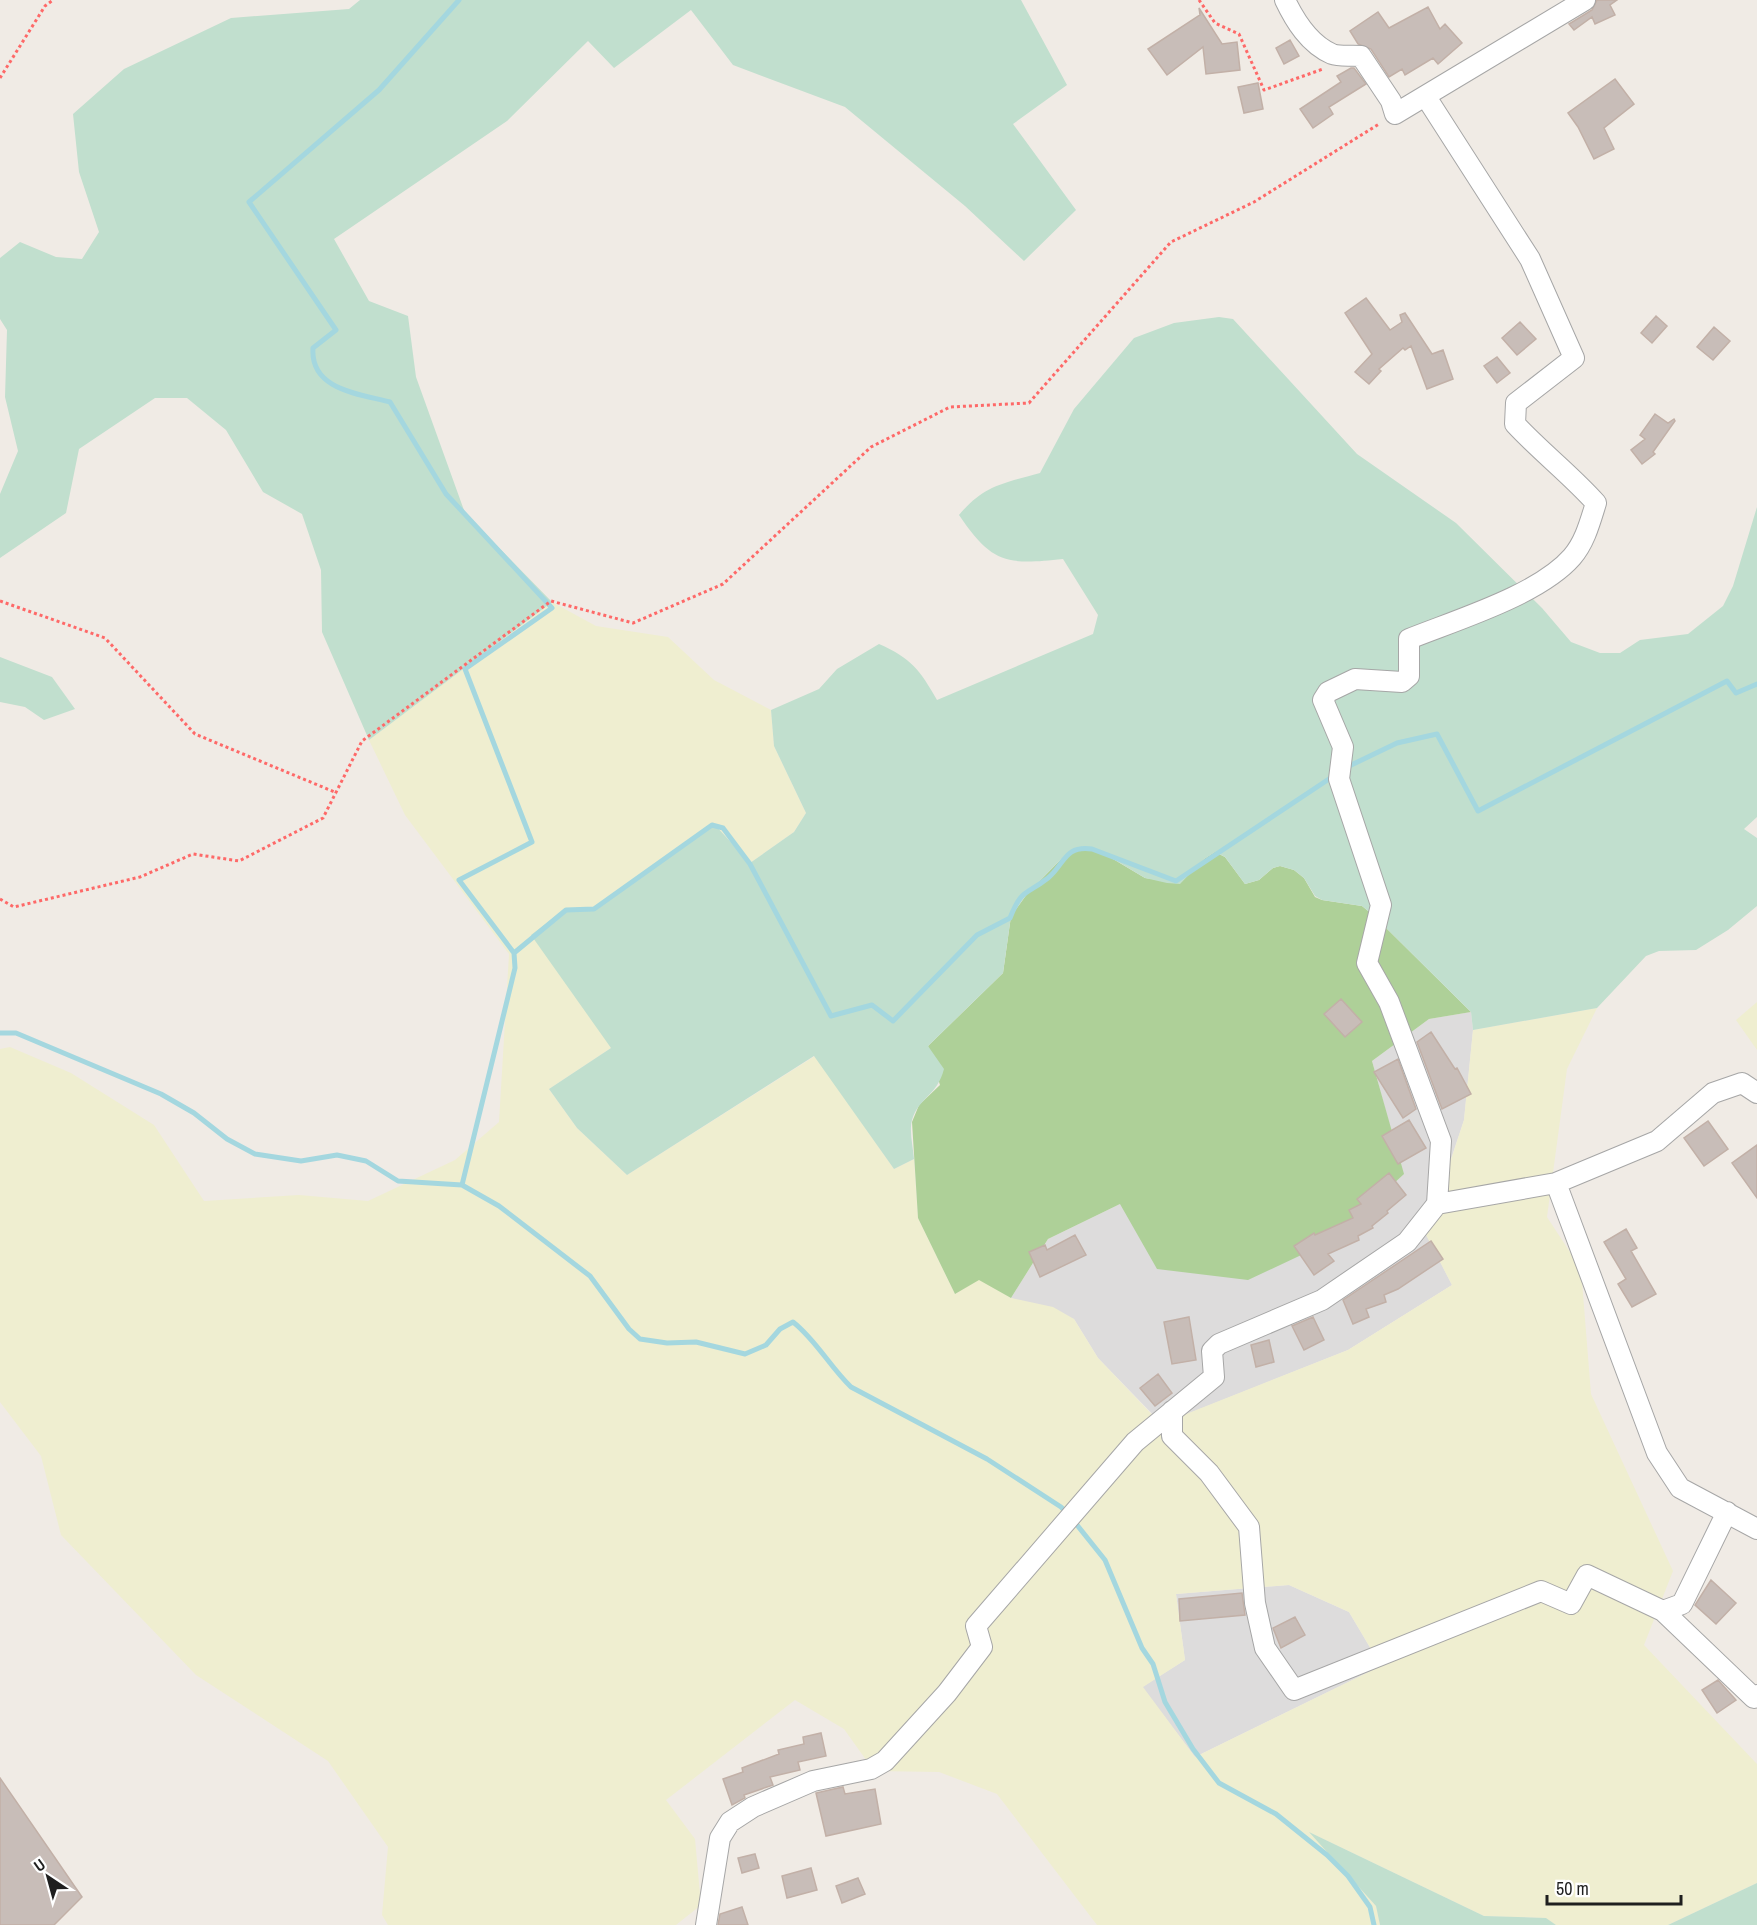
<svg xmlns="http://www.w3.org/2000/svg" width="1757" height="1925" font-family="'Archivo Narrow',sans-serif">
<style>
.residential{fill:#dddcdc}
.farmland{fill:#efeed0;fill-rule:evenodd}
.forest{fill:#aed098}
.wetland{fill:#c1dfce}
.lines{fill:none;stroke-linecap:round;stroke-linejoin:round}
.stream{stroke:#a4d7df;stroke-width:5}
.building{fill:#c8bdb8;stroke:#c2b0a7;stroke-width:1.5}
.street-casing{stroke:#a6a6a6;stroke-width:22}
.path{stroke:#fe6968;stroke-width:3;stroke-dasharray:3 3;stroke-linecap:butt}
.street{stroke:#fff;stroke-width:20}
</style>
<rect width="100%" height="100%" fill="#f0ebe5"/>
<path class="residential" d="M1471,1012L1473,1030L1464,1120L1426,1234L1452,1285L1348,1350L1162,1424L1098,1358L1074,1319L1011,1298L1048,1239L1120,1204L1403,1174L1372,1061L1429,1019Z
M1289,1585L1349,1612L1381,1666L1195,1757L1142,1687L1185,1660L1176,1594Z"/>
<path class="farmland" d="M552,602L596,626L668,637L714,680L771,710L774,746L806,813L794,832L750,863L715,825L589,911L565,909L611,1048L549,1089L577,1128L627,1175L815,1056L894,1169L914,1159L918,1218L955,1294L979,1279L1011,1298L1053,1307L1074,1319L1098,1358L1161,1424L1348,1350L1452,1285L1426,1235L1464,1120L1473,1030L1597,1008L1567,1069L1547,1217L1581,1269L1591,1394L1673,1571L1644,1645L1757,1764V1883L1668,1925H1556L1545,1918L1484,1916L1311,1833L1376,1906L1380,1925H1097L997,1794L939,1772L874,1771L844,1729L795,1700L666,1800L695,1839L701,1905L676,1925H388L382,1915L388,1847L328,1761L196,1675L61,1535L41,1456L0,1402V1049L10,1047L71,1073L154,1125L204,1201L299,1195L368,1201L455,1160L499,1122L509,954L405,815L369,740ZM1289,1585L1349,1612L1381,1666L1195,1757L1143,1687L1185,1660L1176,1594Z
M1757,1002V1050L1736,1020Z"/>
<path class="forest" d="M1084,848L1103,853L1145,878L1180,883L1204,859L1215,852L1225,857L1245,884L1259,880L1273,868L1280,866L1294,870L1304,878L1315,897L1322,900L1362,906L1373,915L1471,1012L1429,1019L1372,1061L1404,1174L1331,1241L1248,1280L1157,1269L1120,1204L1048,1239L1011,1298L979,1280L955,1294L918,1218L912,1122L919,1105L940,1085L928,1046L1003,973L1011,916L1027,894L1067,853Z"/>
<path class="wetland" d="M360,0H1021L1067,85L1013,124L1076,210L1024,261L965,206L845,107L733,65L691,10L614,68L588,41L507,121L334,239L369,301L408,316L416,377L465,513L552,602L369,740L322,632L321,570L302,514L263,492L226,430L187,398H155L79,449L66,513L0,558V494L18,451L5,397L7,330L0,319V258L20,242L56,257L82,259L99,232L79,172L73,114L124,69L231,18L349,9Z
M1219,317L1233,319L1357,454L1456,523L1542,608L1571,642L1600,653H1620L1640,640L1688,634L1723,606L1733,586L1757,507V817L1744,829L1757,838V906L1728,930L1696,950L1659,951L1646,956L1597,1008L1473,1030L1471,1012L1373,915L1362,906L1322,900L1315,896L1304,878L1294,870L1280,866L1273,868L1259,880L1245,884L1225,857L1215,852L1204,859L1180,884L1167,883L1145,878L1103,853L1084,848L1067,853L1027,894L1011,916L1003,973L928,1046L944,1069C937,1096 919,1097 912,1120C909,1131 913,1147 914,1159L894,1169L814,1056L627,1175L577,1128L549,1089L611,1048L531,935L565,909L590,911L715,825L750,863L794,832L806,813L774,746L771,710L819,689L837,669L879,644C911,658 920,670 937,700L1093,634L1098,615L1063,559C1007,565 992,564 959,515C984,485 1004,483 1040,473L1074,409L1134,338L1174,323Z
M0,657L52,677L75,709L44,720L25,707L0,702Z
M1309,1832L1484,1916L1546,1918L1556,1925H1380L1376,1906Z
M1757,1883V1925H1668Z"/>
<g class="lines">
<path class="stream" d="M459,0L379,90L249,202L336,330L313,348C310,390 360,394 390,402L446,494L552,608L465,669L532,842L459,880L514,953L515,968L462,1185
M1345,768L1397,743L1437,734L1478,811L1727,681L1736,693L1757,684
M514,953L566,910L594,909L712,825L723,828L750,864L831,1016L872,1005L893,1021L977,935L1010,918C1022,888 1025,896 1048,878C1065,864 1064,845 1092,849L1176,881L1335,775
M0,1033H16L161,1094L194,1113L227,1139L255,1154L301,1161L337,1155L366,1161L398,1181L462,1185L499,1206L590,1276L629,1329L640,1339L667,1343L696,1342L745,1354L766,1345L780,1329L793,1322C816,1340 830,1367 851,1387L987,1459L1061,1507L1067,1513
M1073,1520L1105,1560L1142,1648L1153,1664L1165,1702L1193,1749L1219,1783L1276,1814L1327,1855L1348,1876L1370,1907L1374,1925"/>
</g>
<path class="building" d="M1597,0H1617L1610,5L1615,15L1595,24L1592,17L1574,30L1569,24L1592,10Z
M1428,7L1440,29L1445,24L1462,43L1438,64L1433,58L1405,75L1402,69L1389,77L1371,49L1358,44L1350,31L1378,12L1389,28Z
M1199,8L1222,44L1237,42L1240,70L1206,74L1203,47L1167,75L1148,49L1200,15Z
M1290,40L1299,56L1284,64L1276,48Z
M1351,68H1354L1366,84L1329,107L1333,114L1313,128L1300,109L1341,82L1337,76Z
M1615,79L1634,104L1604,128L1614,149L1594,159L1578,127L1568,113Z
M1258,83L1263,109L1244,113L1238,87Z
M1366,298L1390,330L1402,322L1400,315L1405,313L1432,354L1443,350L1453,379L1427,389L1411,346L1405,350L1403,348L1379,369L1381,371L1369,384L1355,372L1372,354L1345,313Z
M1656,316L1667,326L1652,343L1641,333Z
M1520,322L1536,339L1517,355L1502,338Z
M1714,327L1730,341L1713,360L1697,347Z
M1497,357L1510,373L1497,383L1484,366Z
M1655,414L1668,423L1674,419L1675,421L1653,452L1655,454L1642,464L1631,450L1645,439L1640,435Z
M1341,999L1362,1022L1345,1037L1324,1014Z
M1431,1032L1455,1069L1457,1068L1471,1094L1442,1109L1417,1042Z
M1398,1059L1416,1109L1403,1118L1374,1072Z
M1409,1120L1426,1148L1398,1164L1382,1136Z
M1708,1121L1728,1149L1704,1166L1684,1138Z
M1757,1145V1198L1732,1163Z
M1389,1173L1406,1195L1387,1211L1388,1213L1372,1226L1373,1228L1358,1236L1359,1240L1328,1254L1334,1261L1314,1275L1294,1246L1314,1233L1315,1235L1353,1218L1349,1210L1361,1204L1357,1199Z
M1626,1229L1637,1248L1631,1251L1656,1294L1632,1307L1618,1284L1626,1279L1604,1242Z
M1075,1235L1086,1255L1040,1277L1029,1252L1045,1245L1047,1250Z
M1431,1241L1443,1259L1398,1289L1384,1295L1386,1302L1366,1309L1369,1317L1353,1324L1343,1300Z
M1189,1317L1196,1360L1172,1364L1164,1322Z
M1313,1317L1324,1340L1304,1350L1292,1326Z
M1269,1340L1274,1362L1256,1367L1251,1345Z
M1158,1374L1172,1393L1155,1406L1140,1388Z
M1711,1580L1736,1603L1716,1624L1695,1605Z
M1242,1593L1245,1615L1180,1621L1179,1599Z
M1295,1617L1305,1635L1281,1648L1273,1628Z
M1718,1680L1736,1700L1717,1713L1702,1690Z
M821,1733L826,1756L798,1762L800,1770L770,1777L773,1785L744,1795L745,1798L732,1805L723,1779L743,1772L742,1768L779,1754L778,1750L804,1744L803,1737Z
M0,1778L82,1897L54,1925H0Z
M843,1787L845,1794L875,1789L881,1824L826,1836L816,1793Z
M755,1854L759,1868L742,1873L738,1858Z
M811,1868L817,1890L787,1898L782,1876Z
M858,1878L865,1894L842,1903L836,1886Z
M742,1907L748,1925H718L720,1914Z"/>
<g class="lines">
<g class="street-casing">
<path id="street" d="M1285,0C1295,21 1309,44 1332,54C1340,57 1352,55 1361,56L1391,101L1395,114L1585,0
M1556,1183L1657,1453L1680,1488L1757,1529
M1437,1204L1556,1183L1657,1141L1713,1093L1742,1083L1757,1093
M1172,1411V1436L1209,1473L1249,1527L1255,1603L1265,1648L1294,1690L1541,1591L1571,1604L1587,1575L1663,1611L1682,1604L1727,1512
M1663,1611L1754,1698L1757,1695
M706,1925L720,1838L730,1822L753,1807L813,1781L871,1769L885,1761L947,1693L982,1647L976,1626L1135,1442L1214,1377L1212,1351L1219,1344L1322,1300L1407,1242L1437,1204L1441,1141L1389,1002L1367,963L1381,905L1339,779L1343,747L1323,700L1328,692L1355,679L1402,682L1409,676V639C1456,620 1539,595 1572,557C1585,542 1590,522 1596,503C1571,475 1541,452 1515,424L1516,403L1574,358L1530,259L1426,97"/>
</g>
<path class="path" d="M1199,0L1215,23L1239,34L1264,90L1323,69
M0,78L45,6L53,0
M0,601L105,638L195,734L337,793
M0,899L14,907L140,877L193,854L239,861L323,818L362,741L551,601L633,623L723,584L871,447L950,407L1029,403L1171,242L1254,202L1379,124"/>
<use href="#street" class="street"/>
</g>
<g transform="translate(48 1877) rotate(324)" stroke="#ffffff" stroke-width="4.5" paint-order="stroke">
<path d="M0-4.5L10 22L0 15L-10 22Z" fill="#1f1f1f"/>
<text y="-9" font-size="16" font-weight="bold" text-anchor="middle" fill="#1f1f1f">U</text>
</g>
<path d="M1547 1895v9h134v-9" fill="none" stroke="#1f1f1f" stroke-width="3"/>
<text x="1556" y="1895" font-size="18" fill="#1f1f1f" stroke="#ffffff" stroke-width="4.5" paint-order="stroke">50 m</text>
</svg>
